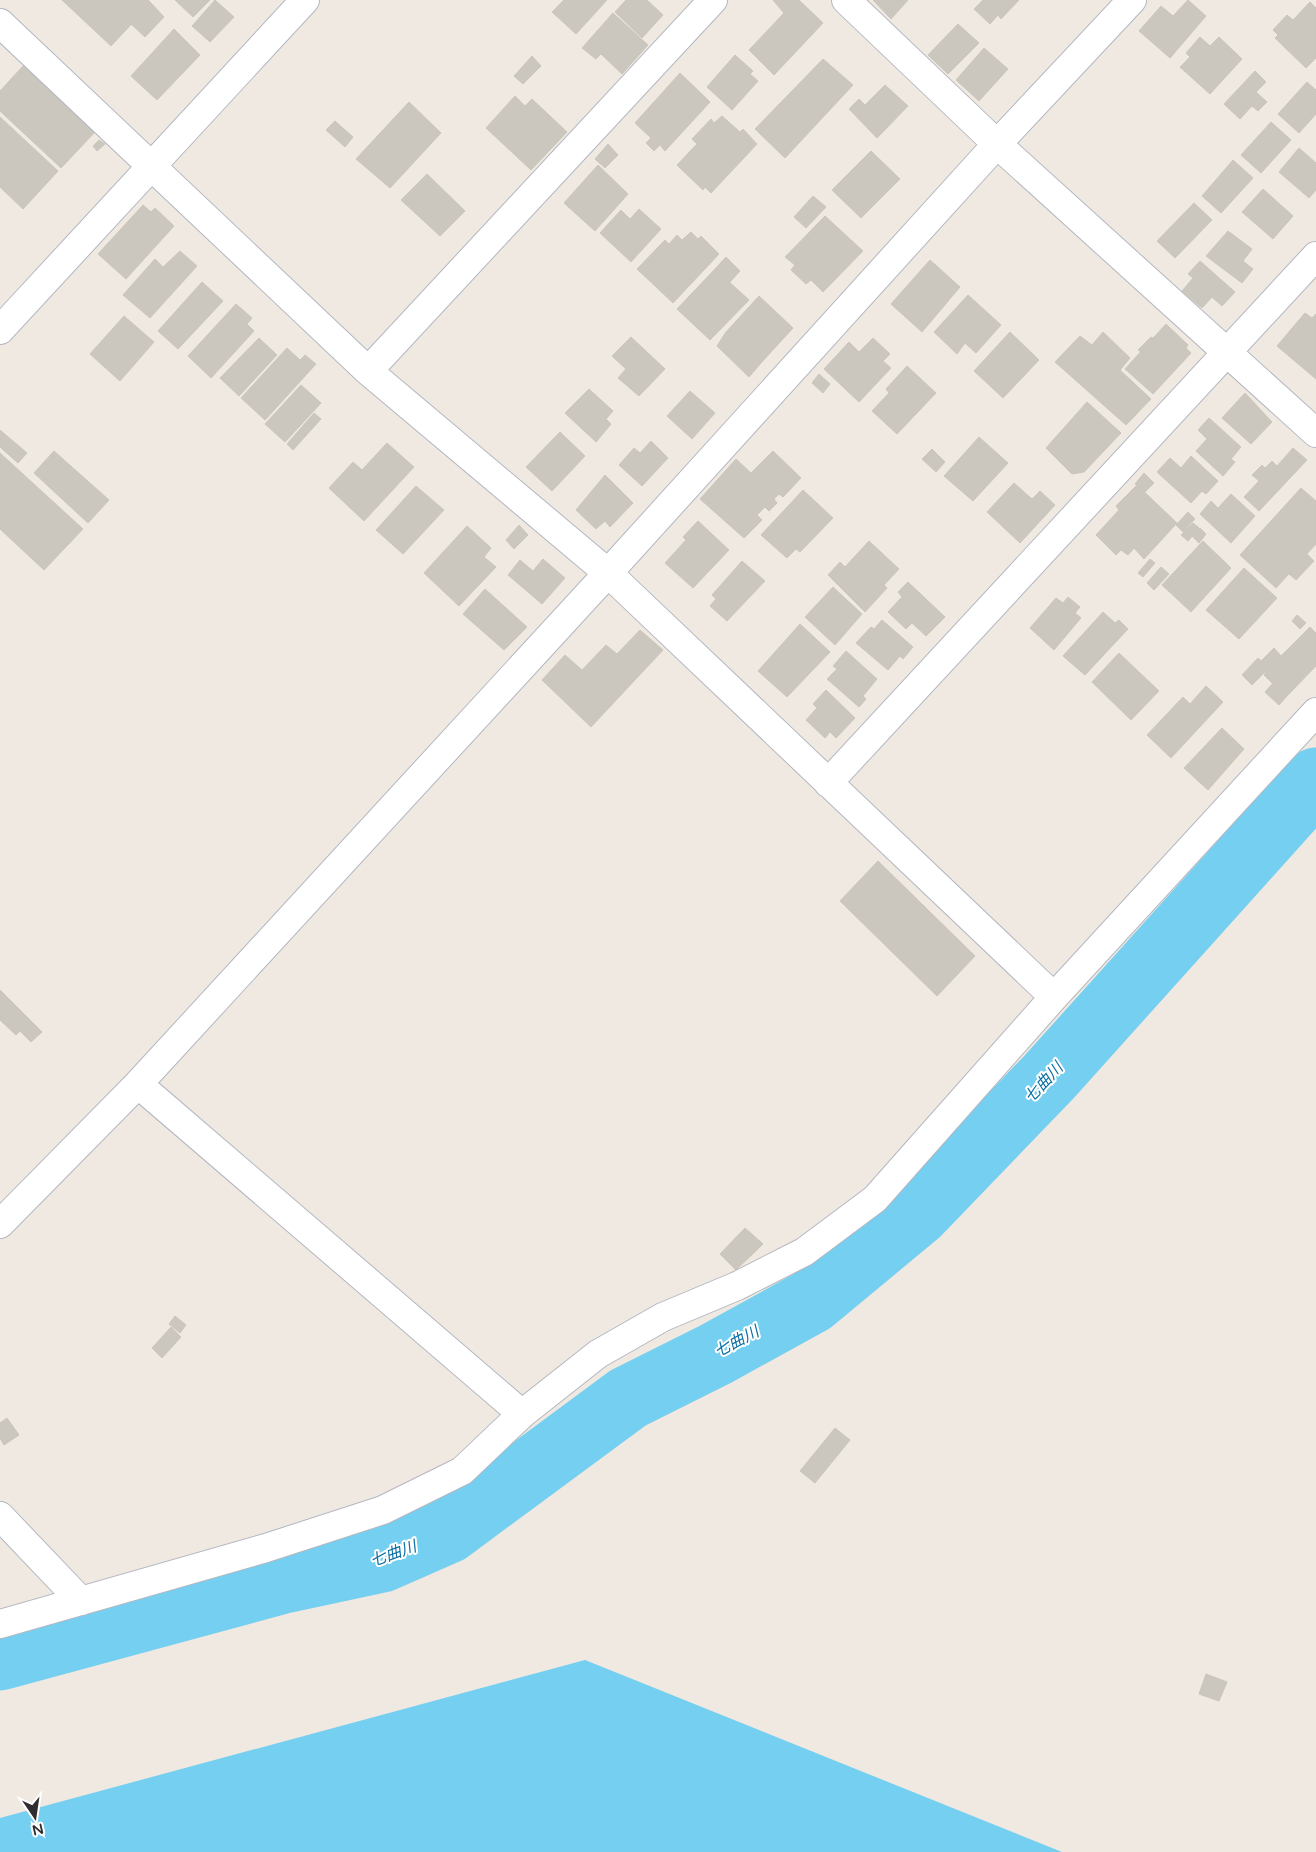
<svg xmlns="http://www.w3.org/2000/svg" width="1316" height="1852" font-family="'Varela Round','Noto Sans JP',sans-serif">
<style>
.water{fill:#75cff0}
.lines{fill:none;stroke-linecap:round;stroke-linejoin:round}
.river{stroke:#75cff0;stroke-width:65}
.building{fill:#cbc7bf;stroke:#cbc5ba}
.minor-casing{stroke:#b4b7c1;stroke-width:30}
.minor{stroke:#fff;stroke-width:28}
.labels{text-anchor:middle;stroke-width:4;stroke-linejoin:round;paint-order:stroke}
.water-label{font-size:16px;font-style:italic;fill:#0d6fa3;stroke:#fff}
</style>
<rect width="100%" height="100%" fill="#efe9e1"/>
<path class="water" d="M585,1660L1062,1852H0V1818Z"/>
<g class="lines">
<path class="river" d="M0,1658L284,1581L382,1560L448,1531L628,1398L716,1354L812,1301L918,1213L1049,1077L1316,780"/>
</g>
<path class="building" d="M62,0H148L151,3L111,46Z
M175,0H210L193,17Z
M215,0L234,17L210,42L192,26Z
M564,0H607L576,34L552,12Z
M626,0H647L663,15L642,38L615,12Z
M799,0L823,23L774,75L749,50L784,13L773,0Z
M873,0H908L891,19Z
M983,0H1019L1001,19L998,15L990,24L974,9Z
M1188,0L1206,16L1170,58L1139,31L1161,6L1173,16Z
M1310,2L1316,8V58L1306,68L1275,38L1278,35L1273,30L1287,15L1293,20Z
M151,3L164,17L145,37L131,24Z
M613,13L648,45L622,74L601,54L596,59L582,48Z
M958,24L979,43L948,74L928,55Z
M174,29L200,55L157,100L131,76Z
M1200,37L1210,46L1219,37L1242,59L1210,94L1180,67L1190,57L1186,53Z
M984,48L1008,69L979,101L956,80Z
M735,55L753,71L750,74L758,81L732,110L707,87Z
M532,56L541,66L523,84L514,76Z
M823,59L853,85L785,158L755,129Z
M23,66L95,132L61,168L0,111V91Z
M1255,71L1266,82L1256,92L1267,102L1258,111L1252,106L1240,119L1224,104Z
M680,73L710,102L665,151L660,145L654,151L646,143L651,138L635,123Z
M1307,82L1316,90V114L1299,133L1278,114Z
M885,85L908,106L877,138L849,109L859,99L865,105Z
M515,96L525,106L532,99L567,132L531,170L486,128Z
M409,102L441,133L390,188L356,159Z
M722,116L740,132L743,129L757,144L711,193L705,187L703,190L677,165L697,144L692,139L711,119L714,123Z
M0,117L58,171L23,209L0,187Z
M335,121L353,137L345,147L326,130Z
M1271,122L1291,140L1261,173L1241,155Z
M99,140L105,144L97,151L93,146Z
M608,144L618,155L605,168L595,159Z
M1299,148L1316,163V190L1309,198L1279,172Z
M871,151L900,179L861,218L832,190Z
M1233,160L1253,178L1221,213L1202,196Z
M598,165L628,194L595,231L564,203Z
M427,174L465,211L440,236L401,200Z
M1263,189L1293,216L1273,239L1242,212Z
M813,196L826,207L806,228L794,217Z
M1194,203L1212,220L1175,258L1157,241Z
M143,205L151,212L155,208L174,226L126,279L98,254Z
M639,209L661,229L631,262L600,233L621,210L630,219Z
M825,216L863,251L823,292L811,280L806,284L791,270L795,265L785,257Z
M1228,231L1252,249L1243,261L1253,269L1242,283L1206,256Z
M691,232L698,239L701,236L719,254L673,303L637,269L665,240L669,244L677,235L682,240Z
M180,251L197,266L150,318L123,295L155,259L163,267Z
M726,257L740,271L730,282L715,269Z
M930,260L960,287L922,332L891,304Z
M1200,261L1235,292L1222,306L1212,297L1202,308L1182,291L1193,278L1188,274Z
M715,269L749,300L710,340L677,309Z
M202,282L223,301L178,349L158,331Z
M968,295L1001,325L976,353L965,343L957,354L934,332Z
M759,296L793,328L761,363L726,332Z
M236,304L252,318L247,324L254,331L211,378L188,356Z
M1305,313L1312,318L1316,314V379L1277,346Z
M124,316L154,342L120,381L90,354Z
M1166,324L1188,345L1186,348L1191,353L1153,394L1125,369Z
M726,332L761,363L749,377L717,346Z
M1010,332L1039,360L1003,398L974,371Z
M1103,332L1130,358L1120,370L1151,399L1126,425L1055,362L1080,336L1092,345Z
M631,337L665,369L639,396L618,378L626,369L612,356Z
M1151,337L1153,338L1141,352L1138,350Z
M259,338L277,355L239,396L220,378Z
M873,338L890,354L883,361L891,368L859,402L824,369L849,342L859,352Z
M287,348L300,360L305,355L316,364L265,420L241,398Z
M907,366L936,393L897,434L872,411L889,393L886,389Z
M819,374L830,384L823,393L812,383Z
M301,385L321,403L285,442L265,424Z
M589,389L613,411L606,419L611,424L596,442L565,413Z
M690,391L715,413L692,439L667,416Z
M1245,393L1272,422L1251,444L1222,418Z
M1087,402L1121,433L1084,472L1072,474L1046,448Z
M314,413L321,419L293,450L287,444Z
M1209,418L1241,447L1231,459L1235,462L1223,476L1196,451L1207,439L1198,430Z
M0,430L27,453L18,463L0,447Z
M560,432L585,456L552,491L526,467Z
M979,437L1008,463L973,501L944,476Z
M651,441L668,458L642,486L619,465L634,448L640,453Z
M387,443L414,467L364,521L329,488L353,462L362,470Z
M1293,448L1307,460L1259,511L1244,497L1259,481L1252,475L1262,465L1265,468L1272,461L1277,466Z
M932,449L945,462L936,472L922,459Z
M54,451L109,500L88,523L34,473Z
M773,451L801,478L783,497L779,494L774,499L777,503L769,511L765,507L757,515L762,520L744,538L700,499L736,459L751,473Z
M0,453L83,529L44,570L0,529Z
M1191,456L1218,481L1206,494L1202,491L1191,503L1157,472L1170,458L1181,468Z
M1144,473L1154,483L1145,492L1135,484Z
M605,475L633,503L610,527L605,521L596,529L576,510Z
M1014,483L1032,499L1040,491L1055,505L1020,543L987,512Z
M1137,485L1177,523L1144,559L1134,548L1128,555L1121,550L1116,555L1096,535L1119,510L1116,506Z
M416,486L444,510L403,554L376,530Z
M1301,488L1316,501V544L1276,588L1240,555Z
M803,490L833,518L800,552L796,549L787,558L761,535Z
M1231,494L1255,516L1231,543L1200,514L1211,501L1218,508Z
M1188,512L1195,519L1183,532L1176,525Z
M698,521L729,550L693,588L665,563L686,540L683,537Z
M1193,523L1199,528L1188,541L1181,535Z
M519,525L528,535L514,549L506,540Z
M467,526L491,548L484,557L496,567L459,606L424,573Z
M1200,528L1206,534L1199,543L1192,536Z
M869,541L899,569L884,585L887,588L865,612L828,575L840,562L845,567Z
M1203,541L1231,568L1191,612L1162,585Z
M1307,554L1314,561L1296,580L1289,574Z
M543,559L565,578L542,604L508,575L520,560L533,571Z
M1150,559L1155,563L1143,577L1138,573Z
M742,561L765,581L727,621L710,606L716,599L712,595Z
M1161,567L1169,574L1154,590L1147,583Z
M1244,568L1277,598L1239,639L1206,610Z
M908,582L945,617L926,636L912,623L906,629L888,612L902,597L898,592Z
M833,587L862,614L835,645L805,617Z
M485,589L527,627L504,650L463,614Z
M1068,597L1080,607L1075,613L1081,618L1054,650L1030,628L1056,598L1063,603Z
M1103,612L1115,623L1119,620L1128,629L1085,675L1063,656Z
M1297,615L1306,623L1300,629L1292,621Z
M882,620L913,647L903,659L900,656L888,670L856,643L871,627L874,629Z
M800,624L830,652L787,697L758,671Z
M1310,627L1316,633V666L1286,697L1264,675L1269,668L1261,661L1274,648L1281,656Z
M640,630L663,650L591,727L542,680L565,655L582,670L606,645L617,654Z
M846,651L877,679L863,696L866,699L859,707L827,679L837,669L833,666Z
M1119,653L1159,691L1131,720L1092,682Z
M1258,658L1269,668L1252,685L1242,675Z
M1273,683L1286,697L1279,705L1265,692Z
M1206,686L1223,702L1171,758L1147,735L1183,697L1190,704Z
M826,690L855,718L836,738L830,732L825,738L806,720L817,708L813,704Z
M1222,728L1244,749L1208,790L1184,768Z
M878,861L975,956L937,996L840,901Z
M0,990L42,1032L31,1042L20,1031L16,1035L0,1020Z
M745,1228L763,1244L736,1270L720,1254Z
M175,1316L186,1325L180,1333L169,1324Z
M171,1327L181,1337L162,1358L152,1348Z
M7,1418L19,1435L4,1445L0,1438V1423Z
M835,1428L850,1440L815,1483L800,1471Z
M1206,1674L1227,1682L1219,1701L1199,1694Z"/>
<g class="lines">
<g class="minor-casing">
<path id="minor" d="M846,0L997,144L1316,433
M0,23L368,371L608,573L1054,997
M0,330L305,0
M368,371L713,0
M828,783L1316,256
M138,1084L522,1414
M0,1224L138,1084L608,573L997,144L1132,0
M0,1516L81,1601
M0,1624L266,1548L383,1510L462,1471L522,1414L598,1354L663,1317L737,1286L804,1252L875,1199L1054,997L1316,712"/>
</g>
<use href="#minor" class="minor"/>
</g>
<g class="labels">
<g class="water-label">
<text transform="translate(1043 1082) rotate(-47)" y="6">七曲川</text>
<text transform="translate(736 1341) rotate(-28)" y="6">七曲川</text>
<text transform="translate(393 1553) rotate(-20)" y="6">七曲川</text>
</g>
</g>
<g transform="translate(35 1817) rotate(167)" stroke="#ffffff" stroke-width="4" paint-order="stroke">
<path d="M0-4L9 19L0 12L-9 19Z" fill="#2e2e2e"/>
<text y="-8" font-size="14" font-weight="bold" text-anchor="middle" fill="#2e2e2e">N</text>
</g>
</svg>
